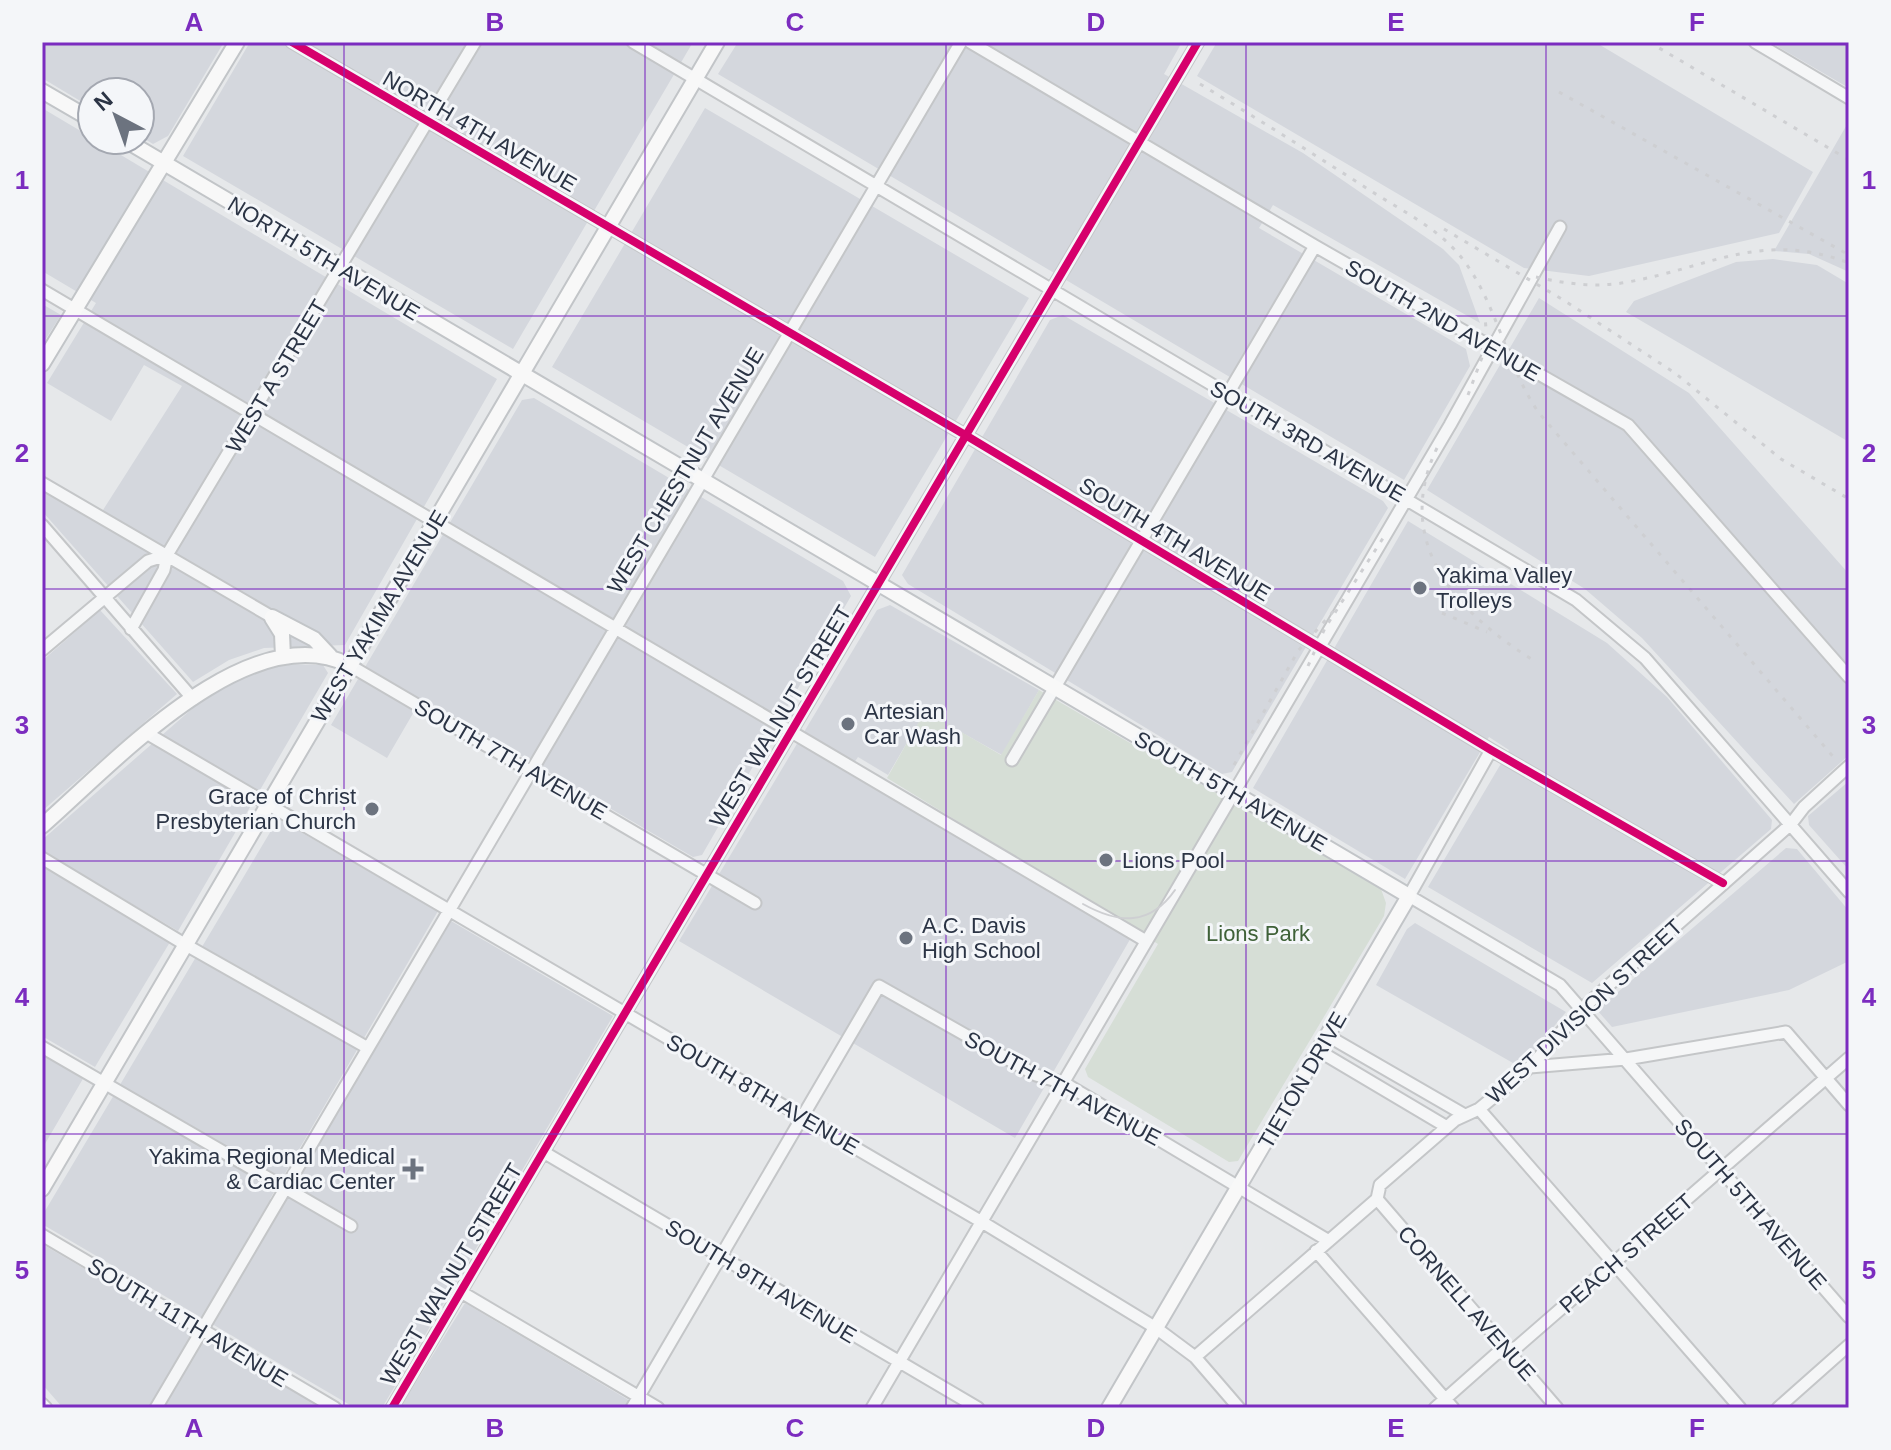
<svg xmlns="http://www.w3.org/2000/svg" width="1891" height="1450" font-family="Arial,sans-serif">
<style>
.built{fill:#d4d7dd}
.green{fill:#d6ded6}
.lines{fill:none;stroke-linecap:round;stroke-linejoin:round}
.minor-casing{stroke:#c4c6c8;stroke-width:15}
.major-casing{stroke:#c2c5c8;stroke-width:18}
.minor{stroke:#f5f6f7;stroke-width:11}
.major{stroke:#f8f8f8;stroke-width:14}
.tram{stroke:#cecfd2;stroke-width:2}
.rail{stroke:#cecfd2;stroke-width:3;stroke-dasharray:4 8;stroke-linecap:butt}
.cycleway-casing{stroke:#f4f6f9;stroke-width:13}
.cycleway{stroke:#d6006c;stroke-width:8}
.grid{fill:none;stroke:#7b2cbf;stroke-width:2;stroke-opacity:0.55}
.poi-dot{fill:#6c737f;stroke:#f4f6f9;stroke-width:3}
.labels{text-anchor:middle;stroke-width:6;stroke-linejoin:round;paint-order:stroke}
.street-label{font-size:22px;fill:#2b3445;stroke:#f4f6f9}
.poi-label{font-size:22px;fill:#2b3445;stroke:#f4f6f9;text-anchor:start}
.park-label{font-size:22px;fill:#3f6138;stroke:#f4f6f9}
.neatline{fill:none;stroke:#7b2cbf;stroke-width:3}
.grid-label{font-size:26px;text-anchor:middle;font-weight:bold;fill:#7b2cbf}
</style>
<rect width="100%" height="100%" fill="#e6e8ea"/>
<path class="built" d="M42,42H224L168,136L153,144L140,136V92H92V108L42,78Z
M250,42L496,43L693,42L513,349L183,156Z
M738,42H1182L1164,74L1303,153L1443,249L1459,265L1480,323L1273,205L1259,228L1466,349L1470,366L1404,480L718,74Z
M1217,42H1595L1813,172L1779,233L1589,276L1524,268L1197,76Z
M1770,42H1849V88Z
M42,108L497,379L345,645L264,648L229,660L193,682L42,511V490L96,521L182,386L144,365L111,421L47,383L96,303L42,271Z
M705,108L1029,298L875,557L552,367Z
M1849,121V272L1809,254L1774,251Z
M1773,259L1817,265L1849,284V442L1626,312L1634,301L1736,262Z
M1539,298L1689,393L1849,574V755L1794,804L1642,638L1585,589L1427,490Z
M42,304L61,315L42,345Z
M1063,315L1383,501L1388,508L1232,772L1222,774L908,584L902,575L1050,320Z
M534,398L843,581L851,596L702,855L693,857L422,698L387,758L331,725L522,400Z
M1408,521L1607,643L1667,697L1772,820L1771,829L1592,983L1428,887L1509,750L1489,737L1405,879L1253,788Z
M890,605L1039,690L1002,755L925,712L888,775L858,757L847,773L1132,936L1015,1138L679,941L877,610Z
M100,610L177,694L42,811V661Z
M276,664L323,665L328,673L178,931L42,851V840L193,708L235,680Z
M1849,781V870L1809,825L1808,816Z
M278,819L438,911L270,1199L282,1206L451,921L613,1016L382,1408H355L42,1224V1216Z
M1786,848L1797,849L1849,911V961L1789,990L1612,1027L1597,1010Z
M42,866L170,942L95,1067L42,1036Z
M1415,923L1566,1012L1520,1067L1376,985L1407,929Z
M42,1054L84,1077L42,1149Z
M42,1244L323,1408H63L42,1384Z
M465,1303L642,1408H400Z"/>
<path class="green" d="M1039,690L1381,889L1386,903L1384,916L1238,1161L1229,1162L1088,1077L1085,1069L1158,944L887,778L925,711L1001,755Z"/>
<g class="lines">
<g class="minor-casing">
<path id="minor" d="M292,42L967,436L1491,750L1723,883
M633,42L1576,600L1645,658L1849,892
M970,42L1315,246L1628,425L1849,677
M1755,42L1849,98
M42,290L1146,941
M42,483L272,617
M42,525L193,699
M131,629L164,570L167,555L475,42
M42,650L148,561L167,555
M349,665L755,903
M148,734L982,1222L1156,1328L1195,1357L1239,1408
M1491,750L1409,896L1560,985L1849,1317
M1012,760L1315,246
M42,858L186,945L368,1048
M1328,1036L1463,1114
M42,1047L351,1226
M1319,1051L1447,1127
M1530,1067L1626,1059L1786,1032L1849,1105
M1479,1109L1740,1408
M545,1153L978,1408
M1377,1199L1557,1408
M42,1235L335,1408
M1316,1251L1453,1408
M461,1292L658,1408
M1195,1357L1377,1199L1380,1185L1455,1120L1479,1109L1530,1067L1583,1008L1791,824L1804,807L1849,766
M42,1404L46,1408
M156,1408L961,42
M392,1408L1198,42
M632,1408L879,986L1036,1075L1064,1083L1329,1241
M872,1408L1450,425L1560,227
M1435,1408L1496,1354L1517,1347L1849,1058
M1778,1408L1849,1345"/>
</g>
<g class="major-casing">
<path id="major" d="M42,91L92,120
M125,140L1409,896L1109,1408
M42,364L237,42
M272,617L314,639L330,656
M272,618L282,634L283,657
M42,826C112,765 248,615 349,665
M42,1189L717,42"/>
</g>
<use href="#minor" class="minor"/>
<use href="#major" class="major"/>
<path class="tram" d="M1083,904C1119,924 1150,926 1175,890"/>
<path class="rail" d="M1649,42L1849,160
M1200,84C1258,119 1315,155 1371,191C1405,213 1443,230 1467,265C1498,309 1507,367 1539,413L1836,760
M1559,92L1849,255
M1444,229L1565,301L1675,373L1781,459L1849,499
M1536,277C1567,284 1597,288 1628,282C1711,267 1762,230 1849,263
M1468,395L1487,344L1485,315
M1437,448C1392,542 1456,612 1533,660
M1442,613L1487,632
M1308,666L1325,628L1387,532
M1234,765L1298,651L1339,605"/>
<g class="cycleway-casing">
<path id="cycleway" d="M292,42L967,436L1491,750L1723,883
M392,1408L1198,42"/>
</g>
<use href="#cycleway" class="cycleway"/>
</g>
<path class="grid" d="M344,42V1408M645,42V1408M946,42V1408M1246,42V1408M1546,42V1408M42,316H1849M42,589H1849M42,861H1849M42,1134H1849"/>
<g class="poi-dot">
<circle cx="1420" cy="588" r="8"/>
<circle cx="848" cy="724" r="8"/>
<circle cx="372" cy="809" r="8"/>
<circle cx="1106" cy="860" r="8"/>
<circle cx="906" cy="938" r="8"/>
<path d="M409 1157h8v8h8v8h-8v8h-8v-8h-8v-8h8z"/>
</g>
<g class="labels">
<g class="street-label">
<text transform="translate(480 131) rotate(30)" y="8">NORTH 4TH AVENUE</text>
<text transform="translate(324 258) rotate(31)" y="8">NORTH 5TH AVENUE</text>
<text transform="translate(1443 320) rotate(30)" y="8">SOUTH 2ND AVENUE</text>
<text transform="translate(276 376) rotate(-59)" y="8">WEST A STREET</text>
<text transform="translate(1308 441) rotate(30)" y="8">SOUTH 3RD AVENUE</text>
<text transform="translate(685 470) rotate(-59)" y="8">WEST CHESTNUT AVENUE</text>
<text transform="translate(1175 539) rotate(31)" y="8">SOUTH 4TH AVENUE</text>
<text transform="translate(379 616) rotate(-59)" y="8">WEST YAKIMA AVENUE</text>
<text transform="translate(780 716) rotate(-59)" y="8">WEST WALNUT STREET</text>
<text transform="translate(511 759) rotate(30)" y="8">SOUTH 7TH AVENUE</text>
<text transform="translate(1231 791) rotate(30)" y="8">SOUTH 5TH AVENUE</text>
<text transform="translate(1584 1011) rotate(-43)" y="8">WEST DIVISION STREET</text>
<text transform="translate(1302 1080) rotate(-60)" y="8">TIETON DRIVE</text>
<text transform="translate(1063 1088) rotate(28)" y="8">SOUTH 7TH AVENUE</text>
<text transform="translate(763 1094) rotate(30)" y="8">SOUTH 8TH AVENUE</text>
<text transform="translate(1751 1204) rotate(49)" y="8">SOUTH 5TH AVENUE</text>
<text transform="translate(1626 1253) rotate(-41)" y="8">PEACH STREET</text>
<text transform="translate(451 1274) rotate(-59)" y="8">WEST WALNUT STREET</text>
<text transform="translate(761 1281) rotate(31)" y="8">SOUTH 9TH AVENUE</text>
<text transform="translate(1467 1303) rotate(49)" y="8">CORNELL AVENUE</text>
<text transform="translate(188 1322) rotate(31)" y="8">SOUTH 11TH AVENUE</text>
</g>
<g class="poi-label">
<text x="1436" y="583">Yakima Valley<tspan x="1436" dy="25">Trolleys</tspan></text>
<text x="864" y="719">Artesian<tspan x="864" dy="25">Car Wash</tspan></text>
<text x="356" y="804" text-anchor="end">Grace of Christ<tspan x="356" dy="25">Presbyterian Church</tspan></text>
<text x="1122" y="868">Lions Pool</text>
<text x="922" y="933">A.C. Davis<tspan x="922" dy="25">High School</tspan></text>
<text x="395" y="1164" text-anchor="end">Yakima Regional Medical<tspan x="395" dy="25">&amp; Cardiac Center</tspan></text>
</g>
<g class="park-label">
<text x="1258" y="941">Lions Park</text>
</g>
</g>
<rect width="1891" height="1450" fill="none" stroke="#f4f6f9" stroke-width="88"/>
<g transform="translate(116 116) rotate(319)"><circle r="38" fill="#f4f6f9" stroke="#a4a8b1" stroke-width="2"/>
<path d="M0-6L14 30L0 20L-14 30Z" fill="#6c737f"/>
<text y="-12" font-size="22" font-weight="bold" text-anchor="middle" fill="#2b3445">N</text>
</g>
<rect x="44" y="44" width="1803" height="1362" class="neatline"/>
<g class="grid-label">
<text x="194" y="31">A</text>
<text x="495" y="31">B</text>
<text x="795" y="31">C</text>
<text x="1096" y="31">D</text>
<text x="1396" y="31">E</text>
<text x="1697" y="31">F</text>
<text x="22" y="189">1</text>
<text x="1869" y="189">1</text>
<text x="22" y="462">2</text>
<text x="1869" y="462">2</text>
<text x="22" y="734">3</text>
<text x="1869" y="734">3</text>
<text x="22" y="1006">4</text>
<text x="1869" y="1006">4</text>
<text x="22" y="1279">5</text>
<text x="1869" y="1279">5</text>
<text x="194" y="1437">A</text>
<text x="495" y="1437">B</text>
<text x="795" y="1437">C</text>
<text x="1096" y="1437">D</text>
<text x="1396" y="1437">E</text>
<text x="1697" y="1437">F</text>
</g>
</svg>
